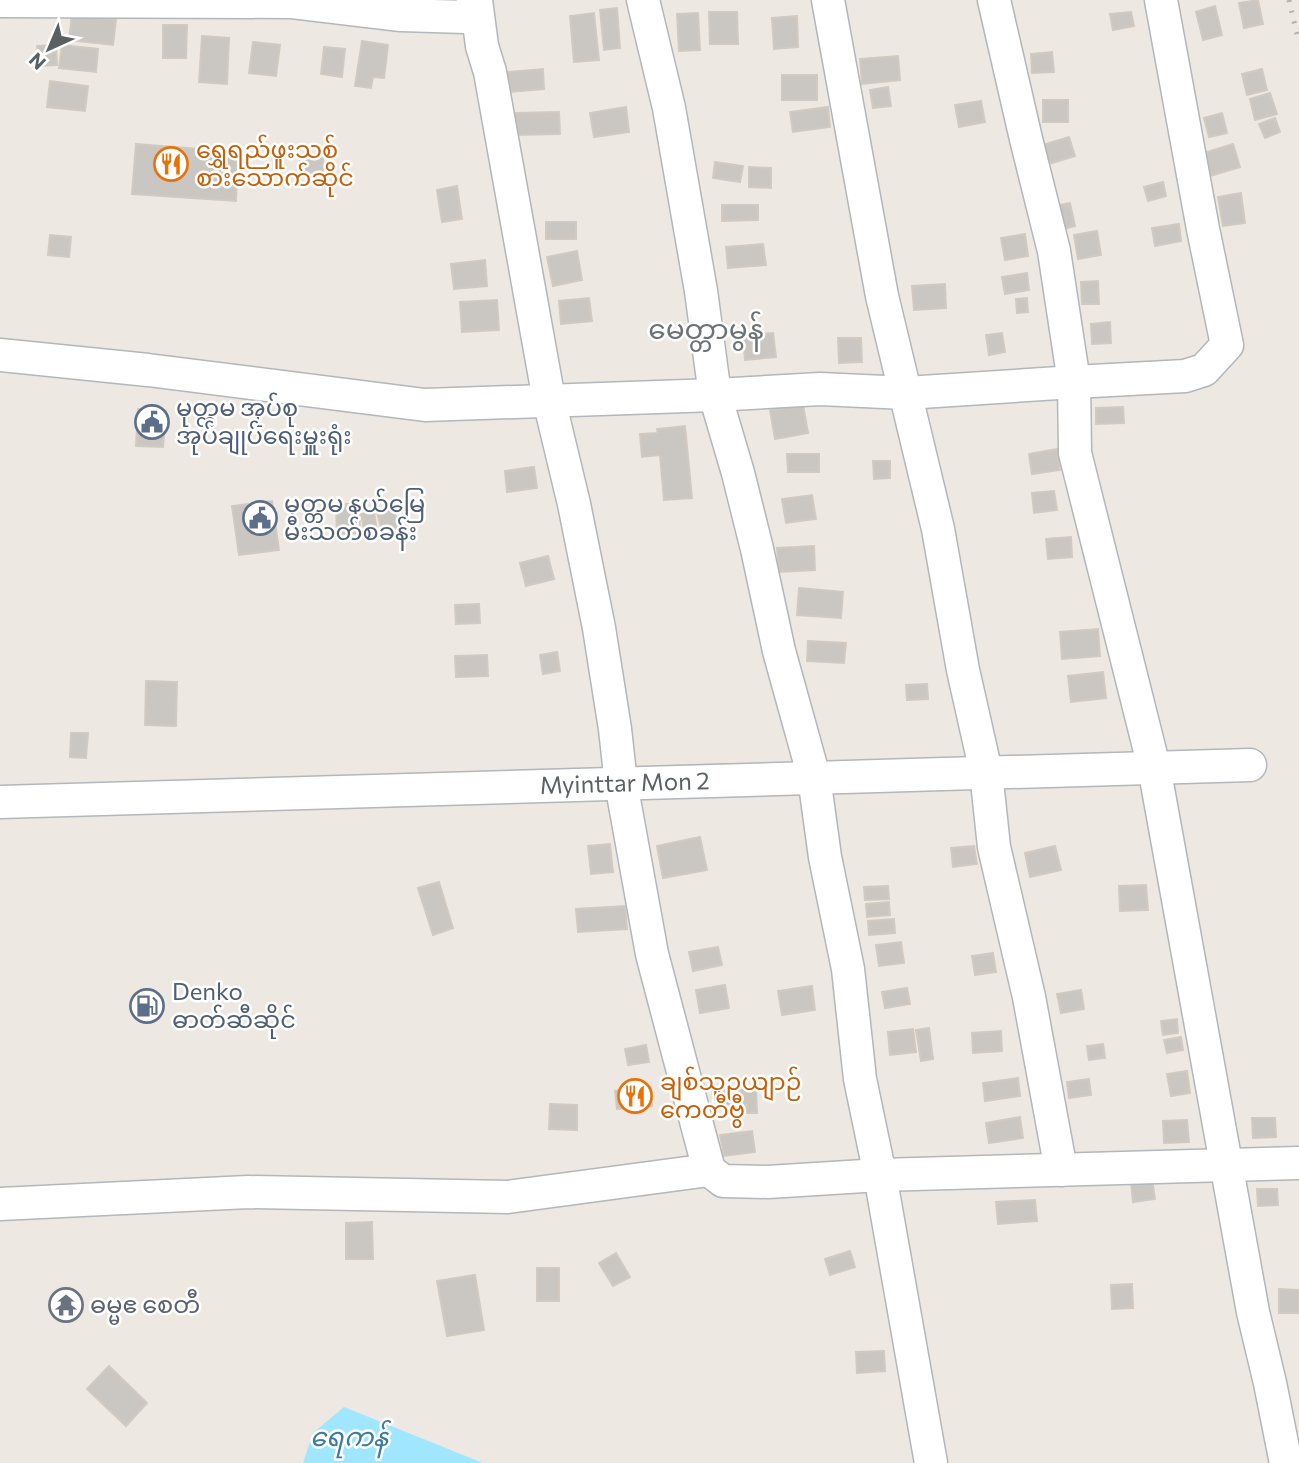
<svg xmlns="http://www.w3.org/2000/svg" width="1299" height="1463" font-family="Commissioner,'Noto Sans Myanmar',sans-serif">
<style>
.water{fill:#a1e6ff}
.building{fill:#cac6c1;stroke:#d2cac1;stroke-width:2}
.lines{fill:none;stroke-linecap:round;stroke-linejoin:round}
.street-casing{stroke:#b3b6ba;stroke-width:35}
.street{stroke:#fff;stroke-width:32}
.rail{stroke:#b1b2b3;stroke-width:5;stroke-dasharray:2 9;stroke-linecap:butt}
.labels{text-anchor:middle;stroke-width:5;stroke-linejoin:round;paint-order:stroke}
.food-label{font-size:24px;fill:#c56008;stroke:#fff;text-anchor:start}
.service-label{font-size:24px;fill:#4e5e75;stroke:#fff;text-anchor:start}
.street-label{font-size:24px;fill:#5b6063;stroke:#fff}
.worship-label{font-size:24px;fill:#5b616d;stroke:#fff;text-anchor:start}
.water-label{font-size:26px;font-style:italic;fill:#397c9f;stroke:#fff}
.quarter-label{font-size:28px;fill:#6c7275;stroke:#fff}
</style>
<rect width="100%" height="100%" fill="#ede9e2"/>
<path class="water" d="M344,1407L483,1463H303L313,1433Z"/>
<path class="building" d="M1258,0L1263,24L1244,28L1239,3Z
M1215,6L1222,35L1203,40L1196,12Z
M617,8L620,48L604,50L600,10Z
M709,12H737L738,44H710Z
M1131,12L1134,26L1113,30L1110,14Z
M594,13L599,60L574,62L570,16Z
M698,13L700,50L679,51L677,14Z
M72,14L116,20L113,45L69,40Z
M797,16L798,47L774,49L772,18Z
M163,25H187L186,58H163Z
M202,36L229,38L227,84L199,82Z
M362,41L388,45L384,78L373,77L371,88L355,86Z
M253,42L280,45L276,76L249,73Z
M56,45L57,65L39,66L37,46Z
M62,45L98,49L96,72L59,68Z
M324,47L345,49L342,77L321,74Z
M1052,52L1054,72L1032,73L1031,54Z
M898,56L900,80L862,84L860,59Z
M543,69L544,89L509,92L507,72Z
M1262,69L1267,90L1247,95L1242,74Z
M782,75H817V100H782Z
M50,81L88,86L85,111L47,107Z
M888,87L891,106L873,108L870,90Z
M1270,93L1277,114L1255,120L1250,99Z
M1043,100H1068V122H1043Z
M981,101L985,122L959,127L955,105Z
M626,107L629,132L594,137L590,113Z
M828,107L830,127L793,132L790,112Z
M559,112L560,134L516,135L515,113Z
M1222,113L1227,133L1209,137L1204,118Z
M1275,118L1280,132L1265,138L1259,124Z
M1069,137L1075,156L1049,164L1043,145Z
M136,144L238,152L236,201L132,194Z
M1233,144L1240,167L1207,177L1201,154Z
M300,155L323,156V173H300Z
M715,162L743,166L740,182L713,178Z
M749,167L771,168V188L749,187Z
M1163,182L1166,196L1148,201L1144,187Z
M457,186L462,219L442,222L437,190Z
M1241,193L1245,223L1223,226L1218,197Z
M1070,203L1075,226L1060,230L1055,206Z
M722,205H758V220L722,221Z
M546,222H576V239H546Z
M1179,224L1181,241L1155,246L1152,228Z
M1097,231L1101,255L1078,259L1074,235Z
M1025,234L1028,256L1005,260L1001,238Z
M50,235L71,237L69,257L48,255Z
M763,244L766,265L728,268L726,247Z
M577,251L582,280L553,286L547,257Z
M485,260L487,286L454,289L451,264Z
M1027,273L1029,290L1005,294L1002,277Z
M1098,281L1099,304H1082L1081,282Z
M945,284L946,308L914,310L912,286Z
M589,298L592,321L561,324L559,301Z
M1027,298L1028,312L1017,313L1016,299Z
M497,300L499,330L462,332L460,302Z
M1110,322L1111,343L1092,344L1091,324Z
M773,333L776,357L745,360L743,335Z
M1002,333L1005,352L989,355L986,335Z
M838,338H861L862,362L839,363Z
M803,405L808,433L775,439L770,410Z
M1123,407L1124,423L1096,424V408Z
M138,409L166,411L163,447L136,446Z
M685,426L692,498L664,500L660,455L642,457L640,434L658,433L657,429Z
M1057,449L1060,470L1032,474L1029,454Z
M787,454H819V472H788Z
M873,461H890V478L874,479Z
M534,467L537,488L507,492L505,471Z
M1054,491L1057,510L1034,513L1032,493Z
M812,495L816,519L786,523L782,499Z
M272,501L279,550L239,555L232,506Z
M336,504H359L360,533L337,534Z
M394,508L398,528L382,532L377,512Z
M374,512L378,537L366,539L361,514Z
M1071,537L1072,557L1048,559L1046,539Z
M814,546L815,570L779,572L777,548Z
M548,556L554,579L526,586L520,563Z
M799,588L843,592L841,618L797,615Z
M479,604L480,623L456,624L455,605Z
M1098,629L1100,656L1062,659L1060,632Z
M808,641L846,643L844,663L807,661Z
M557,652L560,671L543,674L540,655Z
M487,655L488,676L456,677L455,656Z
M1103,672L1106,698L1071,702L1068,676Z
M146,681L177,682L176,726L145,725Z
M927,684L928,699L907,700L906,685Z
M71,733H88L86,758L70,757Z
M700,837L707,870L663,878L657,846Z
M610,844L613,872L591,874L588,846Z
M974,846L977,864L953,867L951,848Z
M1055,846L1061,870L1030,877L1025,853Z
M439,882L453,928L433,935L418,888Z
M1146,885L1148,910L1120,911L1119,886Z
M888,886L889,899L865,900L864,887Z
M889,902L890,915L867,917L866,904Z
M625,906L627,929L578,932L576,909Z
M894,919L895,933L869,935L868,921Z
M901,942L904,963L879,966L876,945Z
M718,947L722,965L693,971L689,952Z
M993,953L996,972L975,975L972,956Z
M725,985L729,1008L700,1013L696,990Z
M812,986L815,1010L782,1015L778,991Z
M907,988L910,1004L885,1008L882,992Z
M1081,990L1084,1009L1061,1013L1057,994Z
M1177,1019L1178,1033L1163,1035L1161,1021Z
M929,1028L933,1059L921,1061L916,1030Z
M913,1029L916,1052L890,1055L888,1032Z
M1001,1031L1002,1051L973,1053L972,1033Z
M1181,1037L1183,1050L1167,1053L1164,1040Z
M1103,1044L1105,1058L1089,1060L1087,1046Z
M646,1045L649,1062L628,1065L625,1049Z
M1187,1071L1190,1093L1171,1096L1167,1074Z
M1018,1078L1020,1096L985,1101L983,1083Z
M1089,1079L1091,1095L1069,1098L1067,1082Z
M651,1087L652,1106L617,1109L615,1091Z
M756,1087L757,1113H746V1105L713,1106L712,1088Z
M550,1104L577,1105V1130L549,1129Z
M1020,1117L1023,1138L989,1143L986,1123Z
M1252,1118H1275L1276,1137L1253,1138Z
M1187,1120L1189,1142L1164,1143L1163,1121Z
M752,1131L755,1152L724,1156L720,1135Z
M1152,1179L1155,1199L1133,1202L1131,1182Z
M1257,1189H1277L1278,1205L1258,1206Z
M1035,1200L1037,1221L998,1224L996,1202Z
M372,1222L373,1259H346V1223Z
M850,1251L855,1267L830,1275L825,1259Z
M616,1253L630,1277L613,1286L599,1263Z
M537,1268H559V1301H537Z
M475,1275L484,1330L447,1336L437,1281Z
M1132,1284L1133,1308L1112,1309L1111,1285Z
M1279,1289L1299,1290V1313H1279Z
M884,1351L885,1371L857,1373L856,1352Z
M109,1366L147,1403L126,1426L87,1389Z"/>
<g class="lines">
<g class="street-casing">
<g id="street">
<path d="M476,0L482,46L490,72L549,400L574,504L599,628L615,729L621,783L652,954L709,1170L723,1181L768,1182L880,1175L1299,1163"/>
<path d="M643,0L669,108L701,291L715,395L738,473L757,549L779,651L814,777L825,857L848,969L860,1079L880,1175L931,1463"/>
<path d="M828,0L882,296L938,529L963,670L986,772L994,847L1029,997L1061,1170"/>
<path d="M994,0L1026,139L1054,251L1074,382L1075,453L1154,767L1253,1312L1270,1383L1286,1463"/>
<path d="M0,1L292,2L401,15L465,17L476,0"/>
<path d="M0,355L148,370L425,405L715,395L820,389L906,393L1074,382L1185,376L1204,370L1227,345L1203,229L1161,0"/>
<path id="s1" d="M0,802L1250,765"/>
<path d="M0,1204L248,1192L508,1197L709,1170"/>
</g>
</g>
<use href="#street" class="street"/>
<path class="rail" d="M1289,0L1299,43"/>
</g>
<defs>
<g id="restaurant-ring" transform="scale(1.75)"><circle r="9.5" fill="#fff" stroke="#e8710a" stroke-width="1.5"/><path d="M-5-6h1v4h1v-4h1v4h1v-4h1v5L-1.5 .5V6h-2V.5L-5-1ZM5-6V6H3V1.5H1.5Q1.5-4 5-6Z" fill="#e8710a"/></g>
<g id="civic-ring" transform="scale(1.75)"><circle r="9.5" fill="#fff" stroke="#5c6f8a" stroke-width="1.5"/><path d="M-.6-6.5H3V-4.5H.6V-3L4-1V1h2V6H-6V1h2V-1L-.6-3ZM-1.2 2.5V6h2.4V2.5Z" fill="#5c6f8a"/></g>
<g id="fuel-ring" transform="scale(1.75)"><circle r="9.5" fill="#fff" stroke="#5c6f8a" stroke-width="1.5"/><path d="M-5.5-6h7V0h2V4h1.3V-2.5L3-4.5l.8-.8L6-3V5H2.5V1h-1V6h-7ZM-4.2-4.7v3.2H.2V-4.7Z" fill="#5c6f8a"/></g>
<g id="temple-ring" transform="scale(1.75)"><circle r="9.5" fill="#fff" stroke="#6b7280" stroke-width="1.5"/><path d="M0-6L5-2H3V0L6.5 2.5H4V6H1.5V3h-3V6H-4V2.5H-6.5L-3 0V-2H-5Z" fill="#6b7280"/></g>
</defs>
<g fill-rule="evenodd">
<use href="#restaurant-ring" x="171" y="164"/>
<use href="#civic-ring" x="152" y="422"/>
<use href="#civic-ring" x="260" y="518"/>
<use href="#fuel-ring" x="147" y="1006"/>
<use href="#restaurant-ring" x="635" y="1096"/>
<use href="#temple-ring" x="66" y="1305"/>
</g>
<g class="labels">
<g class="food-label">
<text x="196" y="158">ရွှေရည်ဖူးသစ်<tspan x="196" dy="28">စားသောက်ဆိုင်</tspan></text>
<text x="660" y="1090">ချစ်သူဥယျာဉ်<tspan x="660" dy="28">ကေတီဗွီ</tspan></text>
</g>
<g class="service-label">
<text x="176" y="416">မုတ္တမ အုပ်စု<tspan x="176" dy="28">အုပ်ချုပ်ရေးမှူးရုံး</tspan></text>
<text x="284" y="512">မုတ္တမ နယ်မြေ<tspan x="284" dy="28">မီးသတ်စခန်း</tspan></text>
<text x="172" y="1000">Denko<tspan x="172" dy="28">ဓာတ်ဆီဆိုင်</tspan></text>
</g>
<g class="street-label">
<text dy="8" stroke="none"><textPath href="#s1" startOffset="625">Myinttar Mon 2</textPath></text>
</g>
<g class="worship-label">
<text x="90" y="1313">ဓမ္မဧ စေတီ</text>
</g>
<g class="water-label">
<text x="349" y="1446">ရေကန်</text>
</g>
<g class="quarter-label">
<text x="706" y="339">မေတ္တာမွန်</text>
</g>
</g>
<g transform="translate(49 49) rotate(224)" stroke="#ffffff" stroke-width="5" paint-order="stroke">
<path d="M0-5L12 26L0 18L-12 26Z" fill="#5b6063"/>
<text y="-10" font-size="19" font-weight="bold" text-anchor="middle" fill="#5b6063">N</text>
</g>
</svg>
